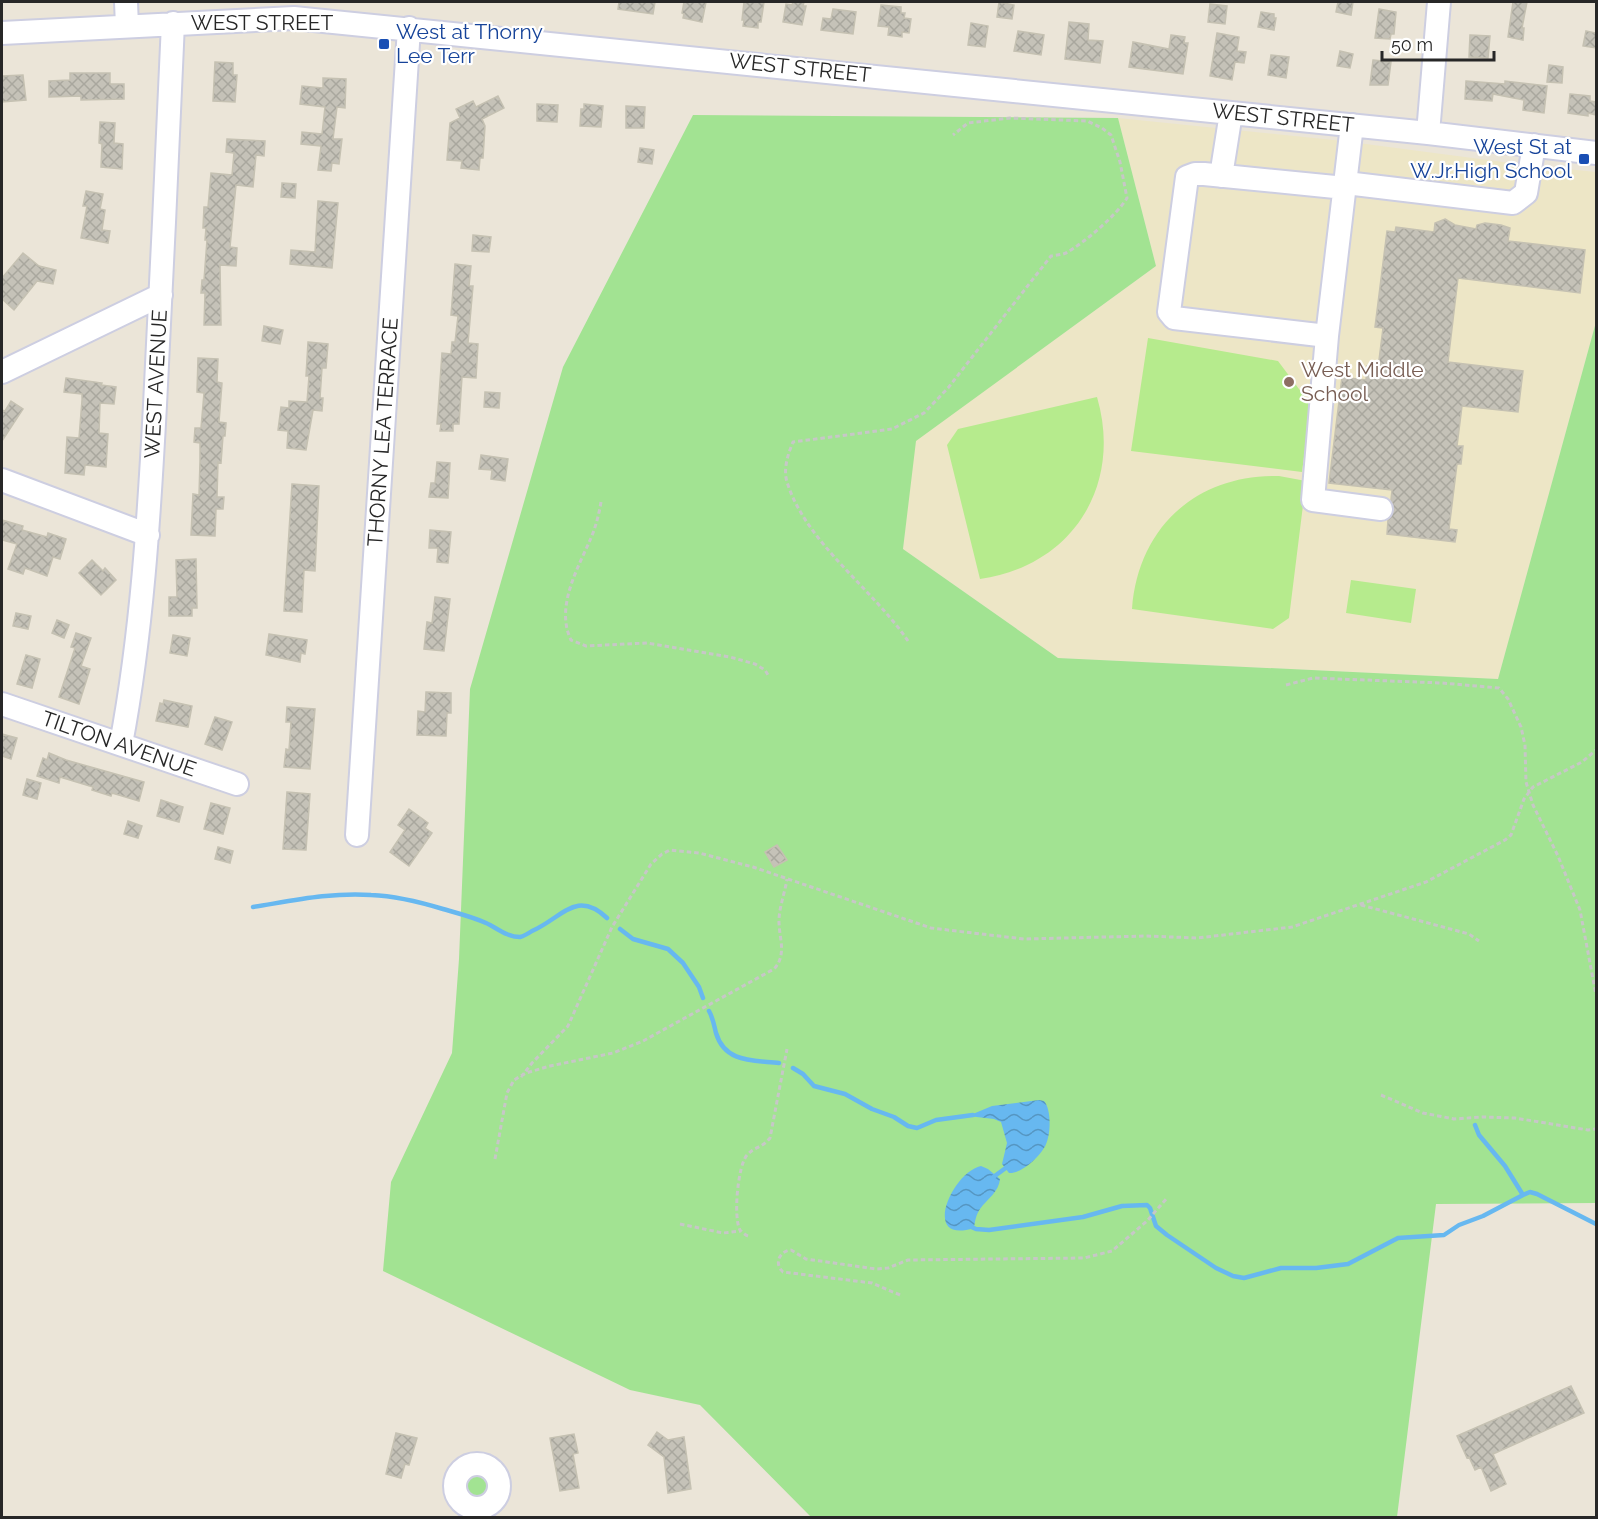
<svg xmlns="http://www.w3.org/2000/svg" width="1598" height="1519" font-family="Raleway,sans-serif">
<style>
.education{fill:#ede6c6}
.grass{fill:#a2e392}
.pitch{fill:#b6eb8d}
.water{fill:url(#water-waves)}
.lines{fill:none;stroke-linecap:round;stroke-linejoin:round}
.stream{stroke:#67b8f0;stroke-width:4.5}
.building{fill:url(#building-cross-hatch);stroke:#c5c1b2;stroke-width:1.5}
.minor-casing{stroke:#cdcee1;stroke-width:26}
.path{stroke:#c7c7c7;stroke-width:3;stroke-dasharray:4.5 3;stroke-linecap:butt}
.minor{stroke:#fff;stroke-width:22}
.transit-dot{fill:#1a4fb4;stroke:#fff;stroke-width:2}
.education-dot{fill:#8d6e63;stroke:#fff;stroke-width:2}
.labels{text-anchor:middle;stroke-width:4.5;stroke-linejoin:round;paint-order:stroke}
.street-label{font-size:21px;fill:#272727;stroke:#fff}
.transit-label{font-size:21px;fill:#164399;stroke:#fff;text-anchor:start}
.education-label{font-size:21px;fill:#785e54;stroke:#fff;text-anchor:start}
</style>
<defs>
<pattern id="water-waves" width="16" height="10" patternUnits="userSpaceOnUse" patternTransform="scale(1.5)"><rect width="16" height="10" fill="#67b8f0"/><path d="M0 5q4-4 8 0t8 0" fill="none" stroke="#5596c2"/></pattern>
<pattern id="building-cross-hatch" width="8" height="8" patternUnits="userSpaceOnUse" patternTransform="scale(1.5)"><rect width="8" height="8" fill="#c5c2b8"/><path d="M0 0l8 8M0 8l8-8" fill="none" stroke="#a9a79e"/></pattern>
</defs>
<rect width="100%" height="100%" fill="#ebe5d8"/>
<path class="education" d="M1118,118L1343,141L1518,164L1596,172V322L1498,679L1058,658L903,549L915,441L1156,266Z"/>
<path class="grass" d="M693,115L1118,118L1156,266L916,441L903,549L1058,658L1498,679L1596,322V1203L1436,1204L1397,1517H811L700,1405L630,1390L383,1271L391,1182L452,1053L459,959L470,689L563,367Z
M464 1487a13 13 0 1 1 26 0a13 13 0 1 1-26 0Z"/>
<path class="pitch" d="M1148,338L1278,361L1311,405L1302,472L1131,451Z
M1097,397C1123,486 1072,566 980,579L947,445L958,429Z
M1279,476L1306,481L1289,618L1273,629L1132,609C1138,527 1197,474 1279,476Z
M1351,580L1416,589L1411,623L1346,613Z"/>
<path class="water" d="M1039,1100L1044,1101C1052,1110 1051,1138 1044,1148C1038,1158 1021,1174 1009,1173L1002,1164L1007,1143L1001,1122L994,1119L968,1116L992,1106Z
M981,1166L988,1169L1000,1179C999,1192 987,1199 980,1209C976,1215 975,1221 974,1228C920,1245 952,1172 981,1166Z"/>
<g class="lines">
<path class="stream" d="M253,907C291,901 332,892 371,895C395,896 420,902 443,909C457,913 473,917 486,923C497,928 507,937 520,937C524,936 529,933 532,931C562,918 576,889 607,918
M620,929L633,939L668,949L683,963L699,987L703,998
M709,1011C713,1018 714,1025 716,1033C725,1063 753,1060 779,1063
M793,1068L803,1074L814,1086L845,1094L872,1109L894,1117L908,1126L917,1128L936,1120L973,1115
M1475,1125L1479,1135L1505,1166L1523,1195
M992,1178L1007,1167
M969,1226L976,1229L989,1230L1083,1217L1122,1206L1147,1205L1150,1208L1156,1226L1167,1235L1216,1268L1233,1276L1244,1278L1281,1268H1316L1348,1264L1398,1238L1444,1235L1459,1225L1483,1216L1523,1195L1530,1192L1537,1194L1596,1224"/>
</g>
<path class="building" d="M619,2H655L653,14L618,9Z
M684,2H706L702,22L683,18L684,14L682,13Z
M744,2H764L761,22H758V28L743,26L744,20H742Z
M793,2H804L803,6H806L802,25L783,22L786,4L792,5Z
M999,2L1014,5L1012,19L997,17Z
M1338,2H1353L1351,15L1336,12Z
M1513,2H1527L1522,28H1524L1523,40L1508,37Z
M1210,4L1227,6L1225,24L1208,22Z
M881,5L901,7V13H905L904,18L911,19L909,33L902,32V37L888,35L889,27L878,26Z
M833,9L856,12L853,34L821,30L823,18L831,19Z
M1379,9L1396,12L1394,34H1391L1390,39L1375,38Z
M1261,12L1274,14V18H1276L1274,30L1258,27Z
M1069,22L1089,24L1088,40L1103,41L1100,63L1065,59Z
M971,23L988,26L985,47L968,45Z
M1018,31L1044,35L1041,55L1014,51Z
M1586,31L1596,33V48L1583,46Z
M1217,33L1239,37L1237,51L1246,52L1244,63L1235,62L1232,80L1210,76Z
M1171,35L1185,37L1184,43H1188L1183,74L1129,67L1133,42L1169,49Z
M1470,35L1490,36L1488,58L1469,57Z
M1340,51L1353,54L1350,68L1337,66Z
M1271,55L1289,57L1286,78L1268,75Z
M1373,60L1391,62L1388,85H1370Z
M215,62L233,63V75H237L235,102L213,101Z
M1549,65L1563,67L1562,83L1547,82Z
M70,73H110V84H124V99L81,100V96L49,97V81L70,80Z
M23,75L26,100L2,102V76Z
M323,78L346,79L345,108L337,107L333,139H342L339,164L332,163L331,171L318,170L321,146L301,144L302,132L322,134L325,107L300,104L302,86L323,88Z
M1466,81L1505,84V81L1547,86L1544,113L1523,110L1524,100L1493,94L1492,101L1465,99Z
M1570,94L1590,96V101L1596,102V115L1588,113V116L1568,113Z
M498,96L504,108L482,119L485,126L483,158H480L479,170L461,168L462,161L447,160L450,123L460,118L456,109L473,101L476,107Z
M537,104L558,105L557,122L537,121Z
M584,104L603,106L601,127L580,126L581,109H584Z
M626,106L645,107L644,128H626Z
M100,122L115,123L114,143L123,144L122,169L101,167L102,144L99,143Z
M227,139L265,141L264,156L256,155L253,187L236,185L230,247L237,248L236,266L220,265L221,325H204L205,293H201L202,280H204L207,240H205L206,228H203L204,207H208L211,173L232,175L234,153L226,152Z
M640,148L654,150L652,164L638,162Z
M282,183L296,184L295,198L281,197Z
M86,191L103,194L100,209L105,210L102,230L110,231L108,243L81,238L87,206H83Z
M318,201L338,203L332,268L290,264L291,250L315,252Z
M1445,219L1455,225L1476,229L1477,225L1485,223L1501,225L1510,228L1508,241L1585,250L1580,293L1458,278L1448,362L1523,371L1518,412L1462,406L1457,446H1463L1461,464H1457L1449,529L1457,530L1455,542L1387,534L1388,520L1394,510L1391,500L1392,490L1329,483L1342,377L1366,380L1367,366L1378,368L1383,328L1375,327L1387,231L1395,232L1396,227L1434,232L1435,223Z
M473,235L491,237L489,252L472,251Z
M23,253L39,266L56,270L53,284L37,281L14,310L2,299V278Z
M455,264L471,266L469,286H473L468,343L478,344L476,378L462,377L459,424H453V431H440L441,424H437L442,353L451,354L452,342H455L458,316L451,315Z
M264,326L283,330L280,344L262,341Z
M308,342L328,344L326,368H322L320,398H323L322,411L313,410L306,450L287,448L288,431L278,430L281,407L289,408V401L307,402L309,376H306Z
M198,358L218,359L217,382L222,383L219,422L226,423L225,436H223L221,463L218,462L217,497H224L223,509H216L215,536L191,535L193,494L199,495L200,461V443L194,442L195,428H201L204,393L197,392Z
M66,378L102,383L101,385L116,387L114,404L100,403L99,433L108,434L106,467L85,465L84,475L65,473L67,437L79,438L82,400V394L64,392Z
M485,392L500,393L499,408L484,407Z
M11,401L23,409L2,441V410L5,411Z
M481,455L508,459L505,481L491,479L492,470L479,469Z
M437,462L450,463L448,498L429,497L431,483H435Z
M292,484L319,486L315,571L304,570L302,612L284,611Z
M2,520L23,526L22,530L47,537L48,533L66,539L60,559L53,557L47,576L25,568L23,574L8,569L17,544L2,540Z
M430,530L451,532L448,563L437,562L438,548H429Z
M196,559L197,608H192V616H169V597H177L176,560Z
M92,560L103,571L105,568L116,580L101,595L79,573Z
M435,597L450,599L444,651L424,649L427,622L432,623Z
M16,613L31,616L28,629L13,626Z
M57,620L69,625L64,638L52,633Z
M76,633L91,638L81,666L90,669L79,704L59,697L75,648L71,647Z
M269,634L307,640L305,654L301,653L300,662L266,655Z
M173,635L190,638L187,656L170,653Z
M26,655L40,659L32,688L17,684Z
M426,692L451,693V713H447L446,736L417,735L418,711L425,712Z
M164,700L192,706L188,727L156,721L160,703L163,704Z
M287,707L315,709L310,769L284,767L286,749L289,750L291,722H286Z
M215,717L232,722L222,750L205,744Z
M2,734L17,738L11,759L2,756Z
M49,753L66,760L144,782L139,801L112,793L111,796L92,790L93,787L60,777L59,783L37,776L43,758L47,760Z
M27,779L41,783L37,799L23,795Z
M287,792L310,794L306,850L283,849Z
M161,800L183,807L179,822L157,816Z
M211,803L230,808L223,834L204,829Z
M409,809L428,823L425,828L432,833L409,866L390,852L405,830L398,825Z
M128,821L142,826L138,838L124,834Z
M777,845L787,860L774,867L765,852Z
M218,847L233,851L230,863L215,859Z
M1571,1386L1584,1413L1493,1454L1506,1484L1491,1491L1481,1467L1475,1470L1469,1457L1467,1458L1457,1436Z
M657,1432L668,1440L684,1437L691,1489L668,1493L664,1457L648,1445Z
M396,1433L417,1438L409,1465L405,1464L401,1478L386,1474Z
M574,1434L578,1453L573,1454L579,1488L560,1491L550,1438Z"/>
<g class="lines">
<g class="minor-casing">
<path id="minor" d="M126,2L127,26
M2,33L294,18L1428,133L1596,153
M1352,125L1327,336L1313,500L1381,509
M1428,133L1439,2
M1221,176L1231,113
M1346,183L1513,203L1526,193L1534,145
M1327,336L1174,318L1169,312L1187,177L1195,174H1204L1345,188
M2,372L161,295
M2,480L148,535
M2,704L237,784
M121,744C142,632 149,518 155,405C162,278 167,150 173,23
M357,835L409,28
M455 1486a22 22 0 1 1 44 0a22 22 0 1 1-44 0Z"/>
</g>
<path class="path" d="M601,502C599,514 596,526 591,538C578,568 555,607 571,640L586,646L647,643L730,657L755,664L765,670L768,675
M908,641C873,589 806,543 787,482C783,469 788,454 793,442L892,429L924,413L948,388L1051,256C1056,255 1061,255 1066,253C1084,243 1117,215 1127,198L1120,162L1111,135L1102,128L1087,121L1010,118L968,123L953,135
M1286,685L1313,678L1442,683L1499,688L1508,699L1521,727L1525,745L1526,782L1533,805L1558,856L1580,910L1596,995
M1361,905L1469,934L1479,941
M521,1077L532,1063L568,1026L612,927L651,864L662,854L670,850L699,853L753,867L931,928L1024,939L1147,936L1197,938L1292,927L1426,882L1505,840L1511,835L1524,799L1533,787L1582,762L1596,750
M1381,1095L1423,1113L1454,1119L1483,1117L1515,1118L1588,1130L1596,1129
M495,1159L507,1093L514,1080L526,1073L550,1066L613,1053L643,1041L774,969C788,954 778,936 779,918C780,905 785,892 787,879
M680,1224L723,1233L741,1231
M748,1236C745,1235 742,1232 740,1230C733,1217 738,1165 747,1155C754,1147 762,1148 770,1138L787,1049
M900,1295L872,1283L783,1272C774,1264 779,1251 791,1250L806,1259L876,1269L888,1268L908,1260L1084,1258L1112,1251L1147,1221L1167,1198"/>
<use href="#minor" class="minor"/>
</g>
<g class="transit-dot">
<rect x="378" y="38" width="12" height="12" rx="3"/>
<rect x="1578" y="153" width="12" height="12" rx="3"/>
</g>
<circle class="education-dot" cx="1289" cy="382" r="6"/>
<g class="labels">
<g class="street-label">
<text x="262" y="30">WEST STREET</text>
<text transform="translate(800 68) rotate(6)" y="7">WEST STREET</text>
<text transform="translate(1283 118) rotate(6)" y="7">WEST STREET</text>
<text transform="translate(156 384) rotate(-87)" y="7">WEST AVENUE</text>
<text transform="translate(383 432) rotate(-86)" y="7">THORNY LEA TERRACE</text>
<text transform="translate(119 744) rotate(19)" y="7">TILTON AVENUE</text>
</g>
<g class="transit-label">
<text x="396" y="39">West at Thorny<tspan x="396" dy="24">Lee Terr</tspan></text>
<text x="1572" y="154" text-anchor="end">West St at<tspan x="1572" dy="24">W.Jr.High School</tspan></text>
</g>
<g class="education-label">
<text x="1301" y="377">West Middle<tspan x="1301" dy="24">School</tspan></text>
</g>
</g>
<rect width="1598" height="1519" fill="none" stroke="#272727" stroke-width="6"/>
<path d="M1382 51v9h112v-9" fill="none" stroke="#272727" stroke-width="3"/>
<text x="1391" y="51" font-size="18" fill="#272727" stroke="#ffffff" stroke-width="4.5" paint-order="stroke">50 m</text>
</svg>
